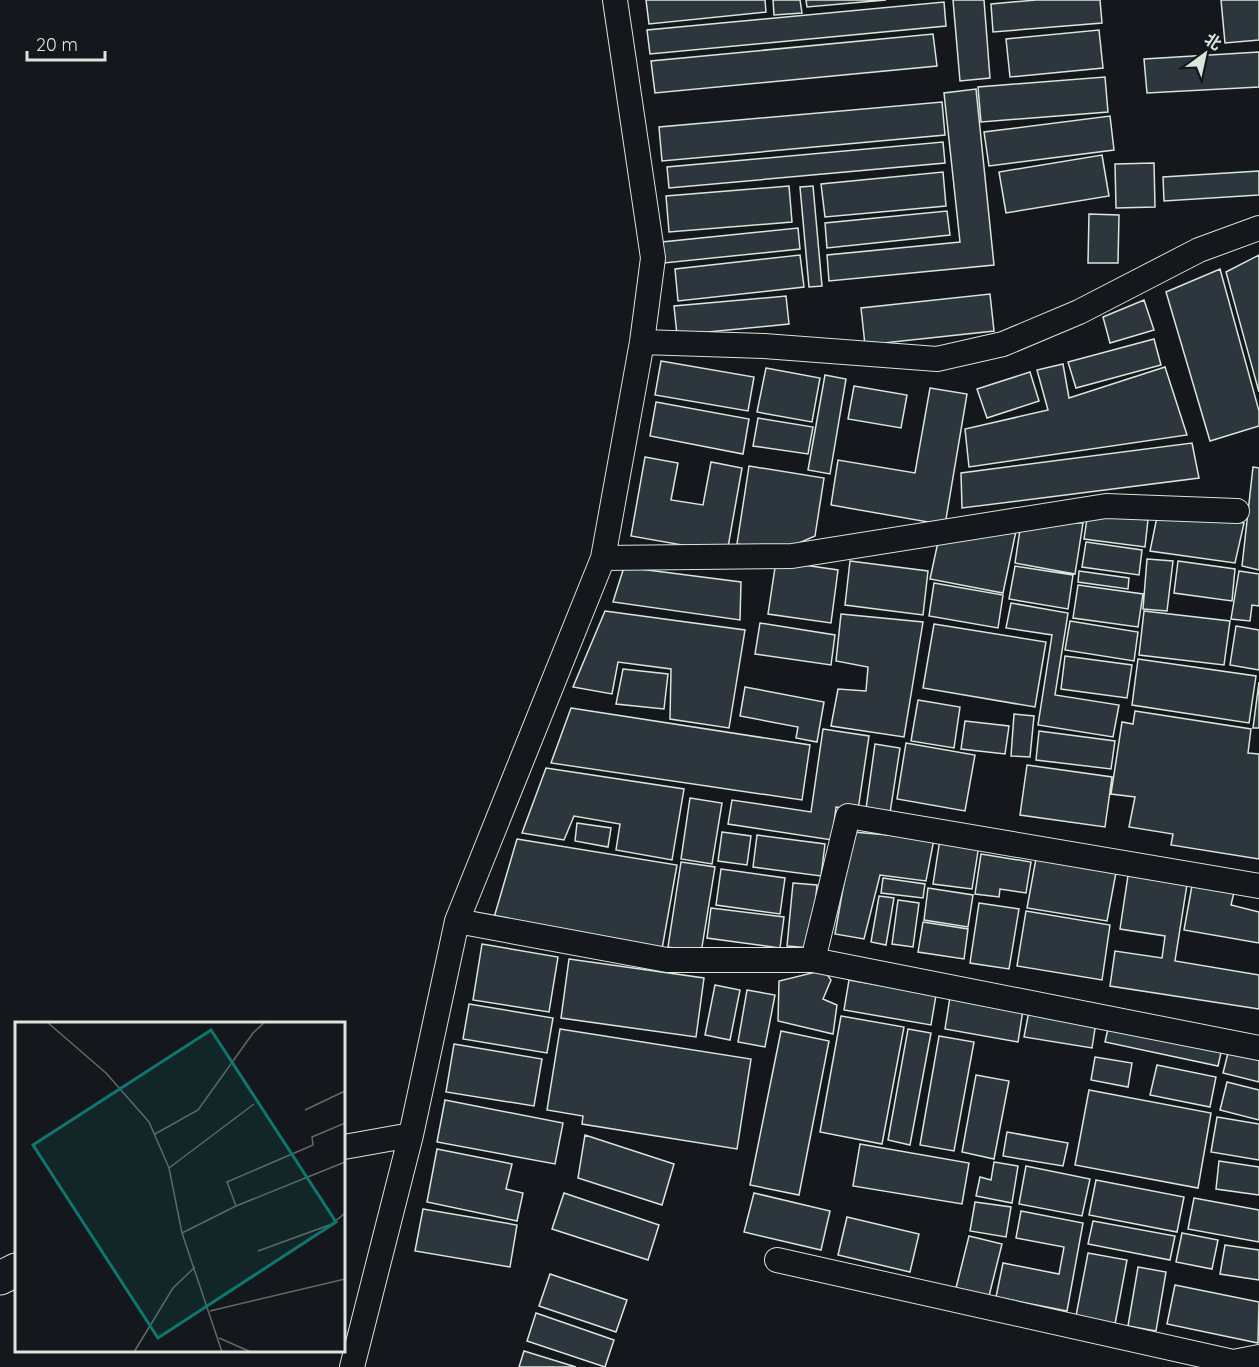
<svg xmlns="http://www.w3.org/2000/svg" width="1259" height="1367" font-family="Quicksand,'Noto Sans SC',sans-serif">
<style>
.building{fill:#2c363c;stroke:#d8e6dc;stroke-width:1.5}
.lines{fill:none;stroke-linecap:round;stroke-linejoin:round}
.street-casing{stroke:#d8e6dc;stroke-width:26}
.secondary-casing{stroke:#d8e6dc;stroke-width:35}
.street{stroke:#14181c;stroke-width:24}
.secondary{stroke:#14181c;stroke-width:33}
.inset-road{fill:none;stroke:#626a69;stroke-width:1.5}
.view{fill:#0f766e;fill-opacity:0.15;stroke:#0f766e;stroke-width:3}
.inset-edge{fill:none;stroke:#d8e6dc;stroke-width:3}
</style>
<rect width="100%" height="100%" fill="#14181c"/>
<path class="building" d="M646,0H765L766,12L649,24Z
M773,0H800L802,13L774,15Z
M806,0H886L807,7Z
M953,0H984L990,78L960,81Z
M1036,0H1100L1102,23L993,32L991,4Z
M1221,0H1259V40L1225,43Z
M944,2L946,26L650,54L647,30Z
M1099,30L1103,68L1010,77L1006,39Z
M933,34L937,66L655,93L651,61Z
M1259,52V87L1147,93L1144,59Z
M1105,77L1108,112L981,122L978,87Z
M976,89L994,265L829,281L827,255L960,242L944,93Z
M942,102L945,135L662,161L659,127Z
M1110,116L1114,150L989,166L984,132Z
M943,142L945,163L669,188L667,167Z
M1102,155L1109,196L1006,213L999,172Z
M1154,163L1155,207L1116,208L1115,164Z
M1259,171V195L1164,201L1163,177Z
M943,172L946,206L825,217L821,184Z
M789,186L792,222L669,232L666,196Z
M813,186L822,286L809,287L800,187Z
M947,211L950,235L827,248L825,223Z
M1089,214L1119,215L1118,263H1088Z
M798,228L800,249L664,263L662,242Z
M800,255L804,287L678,301L675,269Z
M1259,255V392L1226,272Z
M1220,269L1259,411V426L1210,441L1166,292Z
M990,294L994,331L865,345L861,308Z
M786,296L789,324L677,335L674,306Z
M1144,300L1154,330L1110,343L1103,317Z
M1154,339L1161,365L1076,388L1068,362Z
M661,361L754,377L748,411L655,395Z
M1063,364L1069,398L1165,367L1187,435L969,467L965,429L1048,410L1037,370Z
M766,368L820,378L812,422L757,412Z
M1030,372L1039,401L987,418L977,389Z
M825,375L846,379L830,474L808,470Z
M854,386L907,395L901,428L848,419Z
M930,388L967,394L945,525L831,505L838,460L915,473Z
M656,402L749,419L743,454L650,436Z
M758,418L813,427L808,454L753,446Z
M1192,443L1199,478L962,508L961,473Z
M645,457L678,463L671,500L703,505L711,462L742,468L727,553L631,536Z
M749,466L824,478L815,536L781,551L737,544Z
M1253,467L1259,468V570L1242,566Z
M1088,512L1148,520L1145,547L1084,539Z
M1158,512L1244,523L1235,563L1150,551Z
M1021,523H1083L1075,574L1015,563Z
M1016,531L1003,593L930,579L938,542Z
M1086,542L1142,550L1139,575L1082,567Z
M1147,559L1173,561L1167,611L1143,609Z
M776,561L838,570L831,623L768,614Z
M850,561L928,571L923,615L845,605Z
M1178,561L1235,569L1232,601L1174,593Z
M1015,566L1073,575L1068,609L1009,599Z
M624,567L741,582L740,620L613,602Z
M1079,571L1129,578L1128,589L1078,582Z
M1239,571L1259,574V606L1252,605L1250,621L1231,619Z
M934,583L1003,595L998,628L929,616Z
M1078,585L1143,594L1138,627L1073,618Z
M1011,603L1068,613L1055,695L1119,705L1113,737L1038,725L1052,635L1006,628Z
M605,611L745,630L729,728L670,719L671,669L618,662L612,694L573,687Z
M1144,611L1230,621L1224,665L1139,655Z
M841,614L923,622L904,737L831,726L838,689L866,691L868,667L836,661Z
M1070,621L1138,632L1134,661L1065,650Z
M760,623L835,635L831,665L755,654Z
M934,624L1046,642L1035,707L923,688Z
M1236,626L1259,630V670L1230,665Z
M1065,656L1132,665L1127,698L1061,689Z
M1138,659L1256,676L1249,723L1132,705Z
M623,669L668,674L664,709L616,704Z
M1259,682V728H1253Z
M745,687L824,702L817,742L796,738L798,727L740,716Z
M918,700L960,707L954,748L911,741Z
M571,708L810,745L802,800L551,763Z
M1135,711L1251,729L1248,753L1259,754V859L1171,845L1173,834L1129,827L1135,797L1111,794L1122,722L1133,724Z
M1014,714L1034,716L1030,757L1011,756Z
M965,721L1009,726L1005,754L961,749Z
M823,729L869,736L858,810L836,807L832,840L728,824L732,800L811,812Z
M1039,731L1115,741L1111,769L1036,760Z
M906,743L975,755L965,811L897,799Z
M875,744L900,748L890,813L866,809Z
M1027,765L1112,777L1105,827L1020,815Z
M546,768L684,789L672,860L616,850L620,824L574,816L564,840L522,833Z
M690,798L722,803L712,864L681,859Z
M577,823L611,828L608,847L575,841Z
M722,832L751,836L747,865L718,861Z
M853,832L934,839L926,881L880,875L864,939L835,934Z
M757,835L825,844L821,876L753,867Z
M517,839L677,865L662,949L493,921Z
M940,839L979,845L972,889L933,884Z
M1037,853L1117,867L1107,921L1027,908Z
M981,854L1031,862L1026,893L1000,889L999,897L975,894Z
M681,862L715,867L701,953L668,947Z
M721,869L785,878L780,914L716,905Z
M1129,869L1188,878L1175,961L1259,975V1009L1110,986L1115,951L1162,958L1165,936L1120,929Z
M883,878L925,884L923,898L881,893Z
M1193,880L1235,888L1231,905L1259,912V943L1184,930Z
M793,883L817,885L811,948L787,946Z
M928,888L973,895L968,927L924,920Z
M879,896L894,898L886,945L871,942Z
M898,900L919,903L913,947L892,944Z
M979,903L1019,909L1009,969L970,963Z
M711,908L784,917L780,948L707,938Z
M1026,911L1110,925L1102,980L1017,966Z
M923,922L968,929L964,959L918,952Z
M482,944L558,957L549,1012L473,1000Z
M569,959L704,978L696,1037L561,1018Z
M824,970L831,980L823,999L837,1005L833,1034L778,1021L779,981Z
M849,980L936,995L931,1025L844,1010Z
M715,985L740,990L730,1040L705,1035Z
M747,990L775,995L765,1047L738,1042Z
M950,997L1023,1010L1018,1042L945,1029Z
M469,1004L553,1018L547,1053L463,1039Z
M1029,1011L1096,1022L1092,1048L1024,1037Z
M841,1016L904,1027L882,1144L820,1132Z
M1109,1024L1222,1048L1218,1066L1105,1042Z
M560,1029L751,1059L737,1149L582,1124L583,1116L547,1110Z
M908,1029L931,1033L910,1145L888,1140Z
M781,1031L829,1041L799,1195L750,1185Z
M939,1036L974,1042L954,1151L920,1145Z
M454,1044L542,1059L534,1106L446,1092Z
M1230,1045L1259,1053V1082L1223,1073Z
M1095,1057L1132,1063L1128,1087L1091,1080Z
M1157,1065L1216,1077L1210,1107L1150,1095Z
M976,1075L1009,1081L994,1159L962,1152Z
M1227,1082L1259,1090V1120L1220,1110Z
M1089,1090L1211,1113L1198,1188L1075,1165Z
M445,1100L563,1123L555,1164L437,1142Z
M1217,1117L1259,1124V1160L1211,1152Z
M1007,1132L1068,1143L1063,1166L1003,1156Z
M585,1135L674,1164L662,1205L578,1178Z
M860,1144L969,1163L962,1204L853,1186Z
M437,1149L512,1164L506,1189L523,1193L517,1221L427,1202Z
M1219,1161L1259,1167V1195L1216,1189Z
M994,1162L1018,1166L1012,1203L976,1196L980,1177L991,1180Z
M1026,1166L1090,1179L1082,1216L1019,1204Z
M1096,1180L1184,1197L1177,1232L1089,1215Z
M564,1193L659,1225L648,1260L552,1229Z
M754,1193L830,1211L821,1250L744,1232Z
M1194,1198L1259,1210V1242L1188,1229Z
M975,1202L1011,1207L1006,1237L970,1231Z
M423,1209L517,1225L510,1267L415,1251Z
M1021,1211L1083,1223L1067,1311L996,1297L1003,1263L1059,1274L1064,1247L1016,1238Z
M847,1217L919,1234L910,1272L838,1255Z
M1093,1221L1175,1236L1170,1260L1088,1244Z
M1182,1233L1218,1240L1212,1269L1176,1262Z
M969,1236L1002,1244L988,1300L955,1292Z
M1225,1245L1259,1250V1280L1220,1274Z
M1088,1253L1127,1260L1115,1324L1076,1316Z
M1138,1267L1166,1272L1156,1331L1128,1326Z
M550,1274L627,1300L616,1332L539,1306Z
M1175,1285L1259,1302L1258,1343L1167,1324Z
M536,1313L614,1340L605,1367L527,1341Z
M524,1351L576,1367H519Z"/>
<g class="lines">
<g class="street-casing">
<path id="street" d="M642,342L764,346L937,359L1003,344L1079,312L1199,250L1259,228
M603,558L792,556L1106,506L1237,511
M457,921L667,960H813L1259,1048
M813,960L848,816L1259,886
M344,1147L411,1135
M777,1260L1233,1362L1259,1357
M352,1367L411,1135L457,921L603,558L642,342L653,258L615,0"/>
</g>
<g class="secondary-casing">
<path id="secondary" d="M0,1278L16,1270"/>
</g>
<use href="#street" class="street"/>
<use href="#secondary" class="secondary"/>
</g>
<g transform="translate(15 1022)">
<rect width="330" height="330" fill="#14181c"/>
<path class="inset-road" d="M32,0L91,51L134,100L154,146L167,211L207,330M290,88L330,69M140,112L183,88L238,11L250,0M154,146L239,82M221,184L212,160L298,123L297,115L330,101M167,211L221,184L330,140M243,229L317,202L330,191M158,266L180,245M195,289L330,257M204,316L236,330M119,330L158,266"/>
<path class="view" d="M196,8L321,200L143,316L18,123Z"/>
<rect width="330" height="330" class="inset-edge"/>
</g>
<g transform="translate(1205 54) rotate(33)" stroke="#14181c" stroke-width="4.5" paint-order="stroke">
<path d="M0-4.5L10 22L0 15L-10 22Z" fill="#d8e6dc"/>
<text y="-9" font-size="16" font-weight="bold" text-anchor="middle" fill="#d8e6dc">北</text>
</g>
<path d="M27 51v9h78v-9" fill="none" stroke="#d8e6dc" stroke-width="3"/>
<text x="36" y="51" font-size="18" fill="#d8e6dc" stroke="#14181c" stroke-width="4.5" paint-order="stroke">20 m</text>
</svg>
